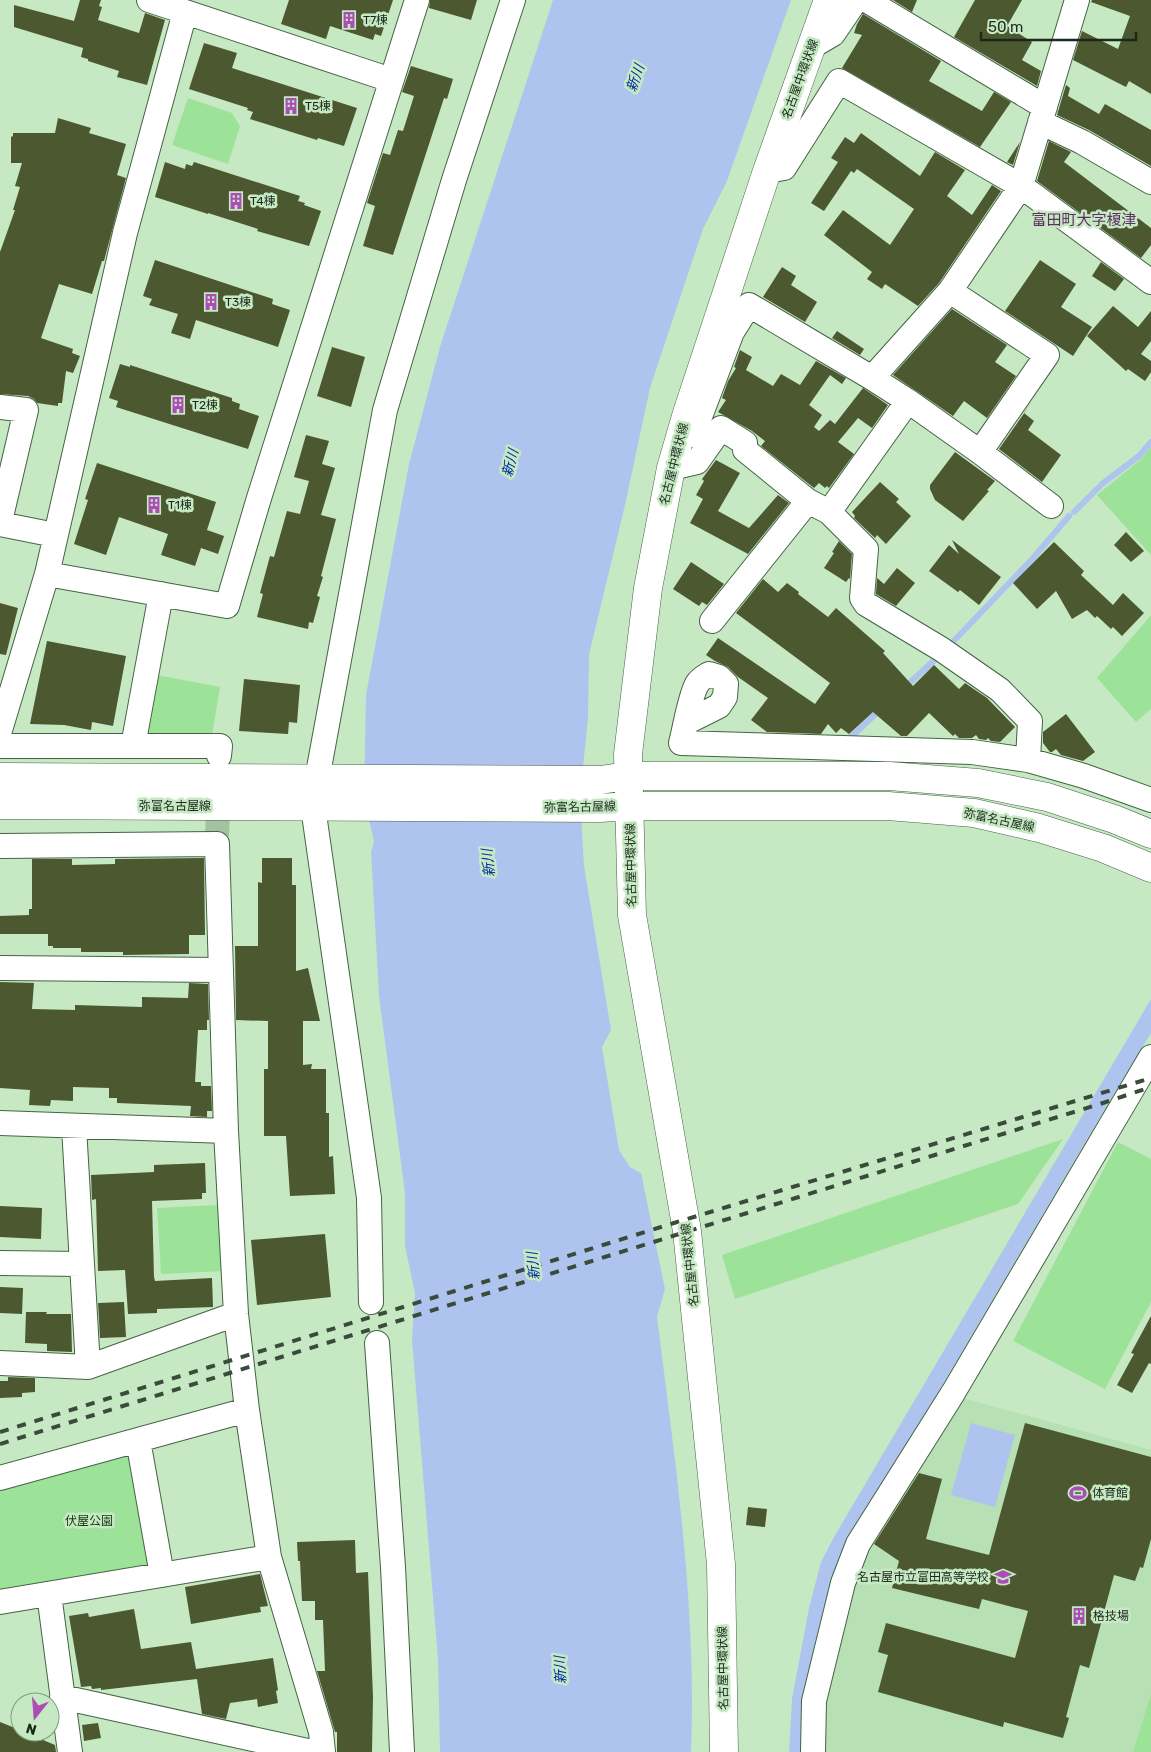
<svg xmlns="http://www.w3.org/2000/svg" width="1151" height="1752" font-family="Rubik,'Noto Sans JP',sans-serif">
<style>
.built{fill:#b8e0b5}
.green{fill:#9ce299}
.water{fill:#aec4ef}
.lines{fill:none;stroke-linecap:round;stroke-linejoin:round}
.stream{stroke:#aec4ef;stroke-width:6}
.building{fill:#4b5830}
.minor-tunnel{stroke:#a4c2a2;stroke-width:24;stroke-dasharray:24 12;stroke-linecap:butt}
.minor-casing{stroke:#446343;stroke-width:26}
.major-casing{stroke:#446343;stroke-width:29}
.minor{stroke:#fff;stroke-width:24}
.major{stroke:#fff;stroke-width:28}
.rail{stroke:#3a4b39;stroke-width:4;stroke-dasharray:9 9;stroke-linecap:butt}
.labels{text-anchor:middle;stroke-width:5;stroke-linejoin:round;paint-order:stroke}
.poi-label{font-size:12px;fill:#1b281a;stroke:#c6e9c4;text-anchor:start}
.street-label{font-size:12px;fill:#1b281a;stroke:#c6e9c4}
.park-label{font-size:12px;fill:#123913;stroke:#c6e9c4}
.water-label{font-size:14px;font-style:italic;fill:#012ca3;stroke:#c6e9c4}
.quarter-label{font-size:15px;fill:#5d2f62;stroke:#c6e9c4}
</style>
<rect width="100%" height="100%" fill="#c6e9c4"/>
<path class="built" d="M956,1396L1151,1450V1752H821L823,1716L845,1608L864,1545Z"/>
<path class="green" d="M188,98L232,113L240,126L228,164L172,145Z
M1151,447V555L1097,495L1140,460Z
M1151,615V709L1136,722L1097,678Z
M157,675L220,687L212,736L145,735Z
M1063,1139L1018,1204L735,1299L722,1255Z
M1118,1142L1151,1159V1302L1105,1389L1013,1341Z
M218,1205L223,1271L161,1274L157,1208Z
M126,1454L135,1458L149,1567L0,1591V1486Z
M1151,1694V1752H1133Z"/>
<path class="water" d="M553,0H791L727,181L703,229L650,388L625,505L589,655L588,718L580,797L584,866L611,1030L602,1047L619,1150L630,1167L641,1173L665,1289L657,1317C675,1461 697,1606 691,1752H440L438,1659L412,1340L415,1293L405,1246V1193L379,996L371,852L374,842L364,797L366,695L409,464L440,347Z
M1151,999V1033L1110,1100L839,1561L805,1752H789L792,1699L809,1608L821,1562L834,1537Z
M971,1423L1015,1435L995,1507L951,1495Z"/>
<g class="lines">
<path class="stream" d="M1074,512L1102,484L1139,456L1151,442
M948,647L1034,557L1069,516
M905,687L940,655
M851,737L881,709"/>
</g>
<path class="building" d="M80,0H101L99,6L102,7L98,20L139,33L145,13L165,20L147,85L117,77L119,71L88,61V59L81,57L83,48L14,27V5L74,21Z
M289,0H393L381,36L375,34L373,40L330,26L326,39L281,24Z
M430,0H477L471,20L429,8Z
M893,0H917L912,12Z
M975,0H1022L1007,26L1032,42L1022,60L1041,71L1037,86L954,37Z
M1092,0H1151V94L1129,81L1126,87L1073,60L1082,31L1118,49L1130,16L1091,2Z
M863,14L941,61L929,81L982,111L994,92L1011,102L980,147L842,68L862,35L854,33L857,24Z
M204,43L237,53L232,68L357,108L344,146L318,138L317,140L250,119L253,112L247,110L248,108L189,89Z
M411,66L453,79L447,99L444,98L393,255L363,246L375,206L367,203L383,153L390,155L398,130L403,131L414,96L402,92Z
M1066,85L1070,88L1068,96L1099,114L1105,104L1151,130V166L1089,130L1057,115Z
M58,118L91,128L89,133L126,144L117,175L126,178L104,261H102L92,294L59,284L41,338L73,349L72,353L80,356L73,373L66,371L62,403H58V406L37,403L34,399L28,396L0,394V252L15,210H13L20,187L15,186L22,163H11V137L13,136V133H55Z
M861,133L920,176L935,152L965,170L947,196L972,215L992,185L1001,191L939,283L918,306L885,284L882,289L867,279L872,272L824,235L843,210L890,245L914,209L857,169L854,173L851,171L824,211L811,203L838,162L831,158L845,137L854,143Z
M1049,141L1071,152L1064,162L1151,228V245L1141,258L1037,181Z
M1020,142L1013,165L1007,162Z
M165,162L185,169L186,164L192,166L194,162L300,196L298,201L305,203L304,205L321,211L309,246L257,231L258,229L208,213V214L155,197Z
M155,260L273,299L272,304L290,310L278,347L196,320L190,339L171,333L178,314L149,305L152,299L143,296Z
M1040,260L1076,284L1061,307L1092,327L1073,356L1005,311Z
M1101,262L1124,279L1115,291L1092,276Z
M782,267L796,276L791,285L817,302L805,322L763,297Z
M1113,306L1138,327L1151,311V341L1141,354L1151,361V372L1145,381L1128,369L1126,371L1087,336Z
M952,309L1007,345L995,362L1016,376L987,418L964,401L953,416L893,375Z
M837,331L864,349L860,355L832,338Z
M332,347L365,357L351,407L317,396Z
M740,350L752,357L746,370L773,386L781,374L800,385L816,361L846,378L842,384L830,375L809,405L822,415L814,427L819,431L830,420L835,424L863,388L888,405L872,428L858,418L838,442L854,454L829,488L827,486L825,488L819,483L814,488L761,446L765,441L752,431L718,412L726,400L722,398L728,381L736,368L734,367Z
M120,364L130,367V365L232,398V401L240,404L239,409L259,416L248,449L116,407L118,401L109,398Z
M1032,402L1024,413L1034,421L1028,430L1061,455L1042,482L999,449Z
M306,435L329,441L322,464L335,468L321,515L336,519L321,576L323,577L317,596L320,597L313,623L309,622L308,629L257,617L263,594L260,593L270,556L274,557L287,511L300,514L309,481L294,477Z
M955,452L995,481L987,490L989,491L963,521L935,500L930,489V485Z
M716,460L740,473L718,511L749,528L778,495L789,503L748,554L690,523L703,499L696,495L704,481L702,479Z
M97,463L216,502L207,530L224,536L218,554L201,548L195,566L161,555L168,534L119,517L106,555L74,544L88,500L85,499Z
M880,482L899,499L896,502L911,516L886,544L877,535L875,538L854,518L855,516L852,512Z
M1126,532L1144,551L1131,562L1114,545Z
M952,540L1001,577L979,605L960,590L958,592L929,571L949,545L959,554Z
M839,541L852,554L850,579L849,578L846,582L824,568L834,553L832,552Z
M1054,542L1084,571L1081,575L1113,605L1123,593L1144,613L1122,636L1113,627L1111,629L1097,616L1095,618L1087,610L1072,619L1056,591L1037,609L1013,583Z
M691,562L724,584L707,605L702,602L699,606L673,589Z
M897,568L915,583L896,606L876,594L877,578L884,584Z
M763,579L778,592L787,583L799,592L798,594L828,617L836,608L885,651L883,653L913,686L934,665L959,689L965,683L987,698L1015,727L1000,742L991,741L988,738L986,740L979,739L976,735L972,738H959L955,734L953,736L929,713L907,736H901L873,712L849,734L841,728L836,733L828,724L821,734L767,732L751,720L768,698L738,677L728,667L715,661L706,655L718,638L815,704L830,683L736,613Z
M0,603L18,608L6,655L0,654Z
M47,641L126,656L113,726L92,722L91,730L64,725L30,724Z
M244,679L300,685L297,723L289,722L288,734L239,731Z
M1066,714L1095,752L1083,761L1061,755L1056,749L1052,752H1050L1043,743V732Z
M204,858L205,935H189V954L123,955V952H81V948H53V946H48V934H0V916L29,915V909H32V859H72V865L115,864V859Z
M262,858H292V885H296V971L308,968L320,1021H303V1065L312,1064L311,1069H326V1113H329V1157L333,1156L335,1194L290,1196L286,1136H264V1069H268V1021L236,1020L235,946H258V882L262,883Z
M0,982L34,983L32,1009L75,1010V1005L142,1007V997L188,998L189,983L208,984L209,1020H207V1030H198L195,1082H201V1086H211L212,1111H207V1117L190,1116L191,1106L117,1103V1098H109V1088L73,1087V1101L51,1100L50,1106L29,1105L30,1090L0,1088Z
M205,1163L206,1193H202V1199L152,1201L154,1277L155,1281L212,1278L213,1307L157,1309V1313L128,1314L125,1270L98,1271L96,1199L92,1200L91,1175L154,1172V1165Z
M0,1206L42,1208L41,1239L0,1237Z
M325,1234L331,1297L257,1305L251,1240Z
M0,1287L23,1288L22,1314L0,1313Z
M124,1302L126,1337L100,1338L98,1303Z
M26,1312H47L46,1314H71L72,1352L47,1351V1344L25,1343Z
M1151,1316V1364L1149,1363L1132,1393L1117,1385L1134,1354L1131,1353Z
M8,1377L35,1378V1392L22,1393V1397L0,1398V1381H8Z
M1025,1423L1151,1457V1539L1143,1568L1140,1567L1135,1581L1114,1575L1089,1668L1080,1665L1066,1717L1069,1718L1063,1738L1004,1722L1003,1727L878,1692L888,1655L878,1652L886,1623L1015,1658L1028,1611L982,1599L979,1609L892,1588L899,1561L874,1544L919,1473L942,1479L926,1539L989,1555Z
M748,1507L767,1509L765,1527L746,1525Z
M355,1540L356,1573L368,1572L373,1697L372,1752H337V1732H335L317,1671H325L323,1620H315V1601H302L300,1561H298L297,1542Z
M260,1574L268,1606L260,1607L261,1612L191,1624L185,1587Z
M134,1609L141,1649L191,1642L196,1669L273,1658L278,1690L276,1691L278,1703L258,1707L257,1699L230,1703L226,1719L202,1714L197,1679L101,1690V1688L92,1689L91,1686L81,1687L69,1616L88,1613L89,1617Z
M0,1722L20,1730V1732H24L55,1745L56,1752H0Z
M98,1723L101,1738L84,1741L82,1725Z"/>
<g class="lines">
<path class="minor-tunnel" d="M217,836L219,788"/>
<g class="minor-casing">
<path id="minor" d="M149,0L391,80
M866,0L1045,107
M811,47L833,34L856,0
M1040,122L1082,142L1151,182
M767,171L784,168L839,81L1021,186L1151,282
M950,291L1047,355L980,452
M908,401L980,452L1051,506
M0,407L26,410L0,521
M690,435L698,422L732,332L749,305L872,378
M671,468L697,462L721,428L745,443V450L808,501L829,512
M0,524L55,535
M47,574L227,606L259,498L417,0
M712,621L808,501
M687,722L719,706L725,697L726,684L719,677L709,674C704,677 700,679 697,684C690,696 685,728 681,743L972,752L1028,760L1084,776L1151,800
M0,730L47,574L125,233L185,12
M0,746H220L219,756
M133,746L161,594
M1028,760L1030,721L1000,690L941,649L866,604L862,598L866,549L829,512L908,401L872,378L950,291L1021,186L1077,0
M317,779L385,410L454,180L513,0
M313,807L369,1198L371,1302
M0,846L217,844L226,1131L236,1314L247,1410L269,1557L321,1732L323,1752
M0,968L221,970
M0,1123L226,1131
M0,1263L81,1264
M377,1343L393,1567L402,1752
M0,1363L88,1367L74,1127
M88,1367L236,1314
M138,1440L162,1575
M0,1478L247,1410
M49,1594L70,1752
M0,1602L269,1557
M62,1697L312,1752
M813,1752L814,1701L843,1583L858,1544L953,1393L1151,1057"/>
</g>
<g class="major-casing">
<path id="major" d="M0,777L600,780L628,776H889L978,783L1047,797L1114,819L1151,834
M0,805L600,808L630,806H888L974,813L1039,828L1103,848L1151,868
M724,1752L721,1564L687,1231L632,915L628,754L648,588L671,468L687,413L767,171L828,0"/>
</g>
<use href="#minor" class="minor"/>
<use href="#major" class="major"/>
<path class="rail" d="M0,1432L674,1223L1151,1078
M0,1444L1103,1103L1151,1087"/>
</g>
<defs>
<g id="building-bare" transform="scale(1.35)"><path d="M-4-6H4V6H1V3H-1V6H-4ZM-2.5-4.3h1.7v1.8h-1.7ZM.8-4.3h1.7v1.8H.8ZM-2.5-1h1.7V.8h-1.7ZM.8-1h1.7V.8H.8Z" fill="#ac4db7" stroke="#c6e9c4" stroke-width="2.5" paint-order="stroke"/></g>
<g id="stadium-bare" transform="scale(1.35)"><path d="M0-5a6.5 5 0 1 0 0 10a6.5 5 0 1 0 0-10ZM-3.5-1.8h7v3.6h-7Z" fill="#ac4db7" stroke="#c6e9c4" stroke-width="2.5" paint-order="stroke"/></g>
<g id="school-bare" transform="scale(1.35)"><path d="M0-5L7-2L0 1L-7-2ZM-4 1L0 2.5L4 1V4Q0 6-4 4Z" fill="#ac4db7" stroke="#c6e9c4" stroke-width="2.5" paint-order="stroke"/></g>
</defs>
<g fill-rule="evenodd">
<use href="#building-bare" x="349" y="20"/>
<use href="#building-bare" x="291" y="106"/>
<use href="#building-bare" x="236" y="201"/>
<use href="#building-bare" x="211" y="302"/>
<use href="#building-bare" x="178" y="405"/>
<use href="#building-bare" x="154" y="505"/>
<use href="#stadium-bare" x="1078" y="1493"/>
<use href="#school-bare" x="1003" y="1577"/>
<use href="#building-bare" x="1079" y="1616"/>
</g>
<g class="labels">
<g class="poi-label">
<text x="363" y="24">T7棟</text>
<text x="305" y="110">T5棟</text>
<text x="250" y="205">T4棟</text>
<text x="225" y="306">T3棟</text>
<text x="192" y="409">T2棟</text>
<text x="168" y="509">T1棟</text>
<text x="1092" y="1497">体育館</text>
<text x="989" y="1581" text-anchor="end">名古屋市立富田高等学校</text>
<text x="1093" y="1620">格技場</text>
</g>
<g class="street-label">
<text transform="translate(800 79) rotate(-70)" y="4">名古屋中環状線</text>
<text transform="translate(674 464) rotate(-76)" y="4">名古屋中環状線</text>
<text x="175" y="810">弥富名古屋線</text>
<text transform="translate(580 807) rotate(-1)" y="4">弥富名古屋線</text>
<text transform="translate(999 820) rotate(12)" y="4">弥富名古屋線</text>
<text transform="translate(631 865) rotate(-91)" y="4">名古屋中環状線</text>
<text transform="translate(690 1265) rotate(-96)" y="4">名古屋中環状線</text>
<text transform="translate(723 1668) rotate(-91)" y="4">名古屋中環状線</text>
</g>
<g class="park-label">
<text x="89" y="1525">伏屋公園</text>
</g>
<g class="water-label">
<text transform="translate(635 78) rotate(-71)" y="5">新川</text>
<text transform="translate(510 463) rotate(-75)" y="5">新川</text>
<text transform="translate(488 863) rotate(-96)" y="5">新川</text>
<text transform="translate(533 1266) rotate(-96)" y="5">新川</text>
<text transform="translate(560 1670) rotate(-93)" y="5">新川</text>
</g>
<g class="quarter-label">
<text x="1084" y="225">富田町大字榎津</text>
</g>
</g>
<g transform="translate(35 1717) rotate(197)"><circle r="24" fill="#c6e9c4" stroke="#829c80"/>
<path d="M0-4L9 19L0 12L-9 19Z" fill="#ac4db7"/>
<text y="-8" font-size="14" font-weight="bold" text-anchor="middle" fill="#1b281a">N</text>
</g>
<path d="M981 32v8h155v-8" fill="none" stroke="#1b281a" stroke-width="2.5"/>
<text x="988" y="32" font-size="15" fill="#1b281a" stroke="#c6e9c4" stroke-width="4" paint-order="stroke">50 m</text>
</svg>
